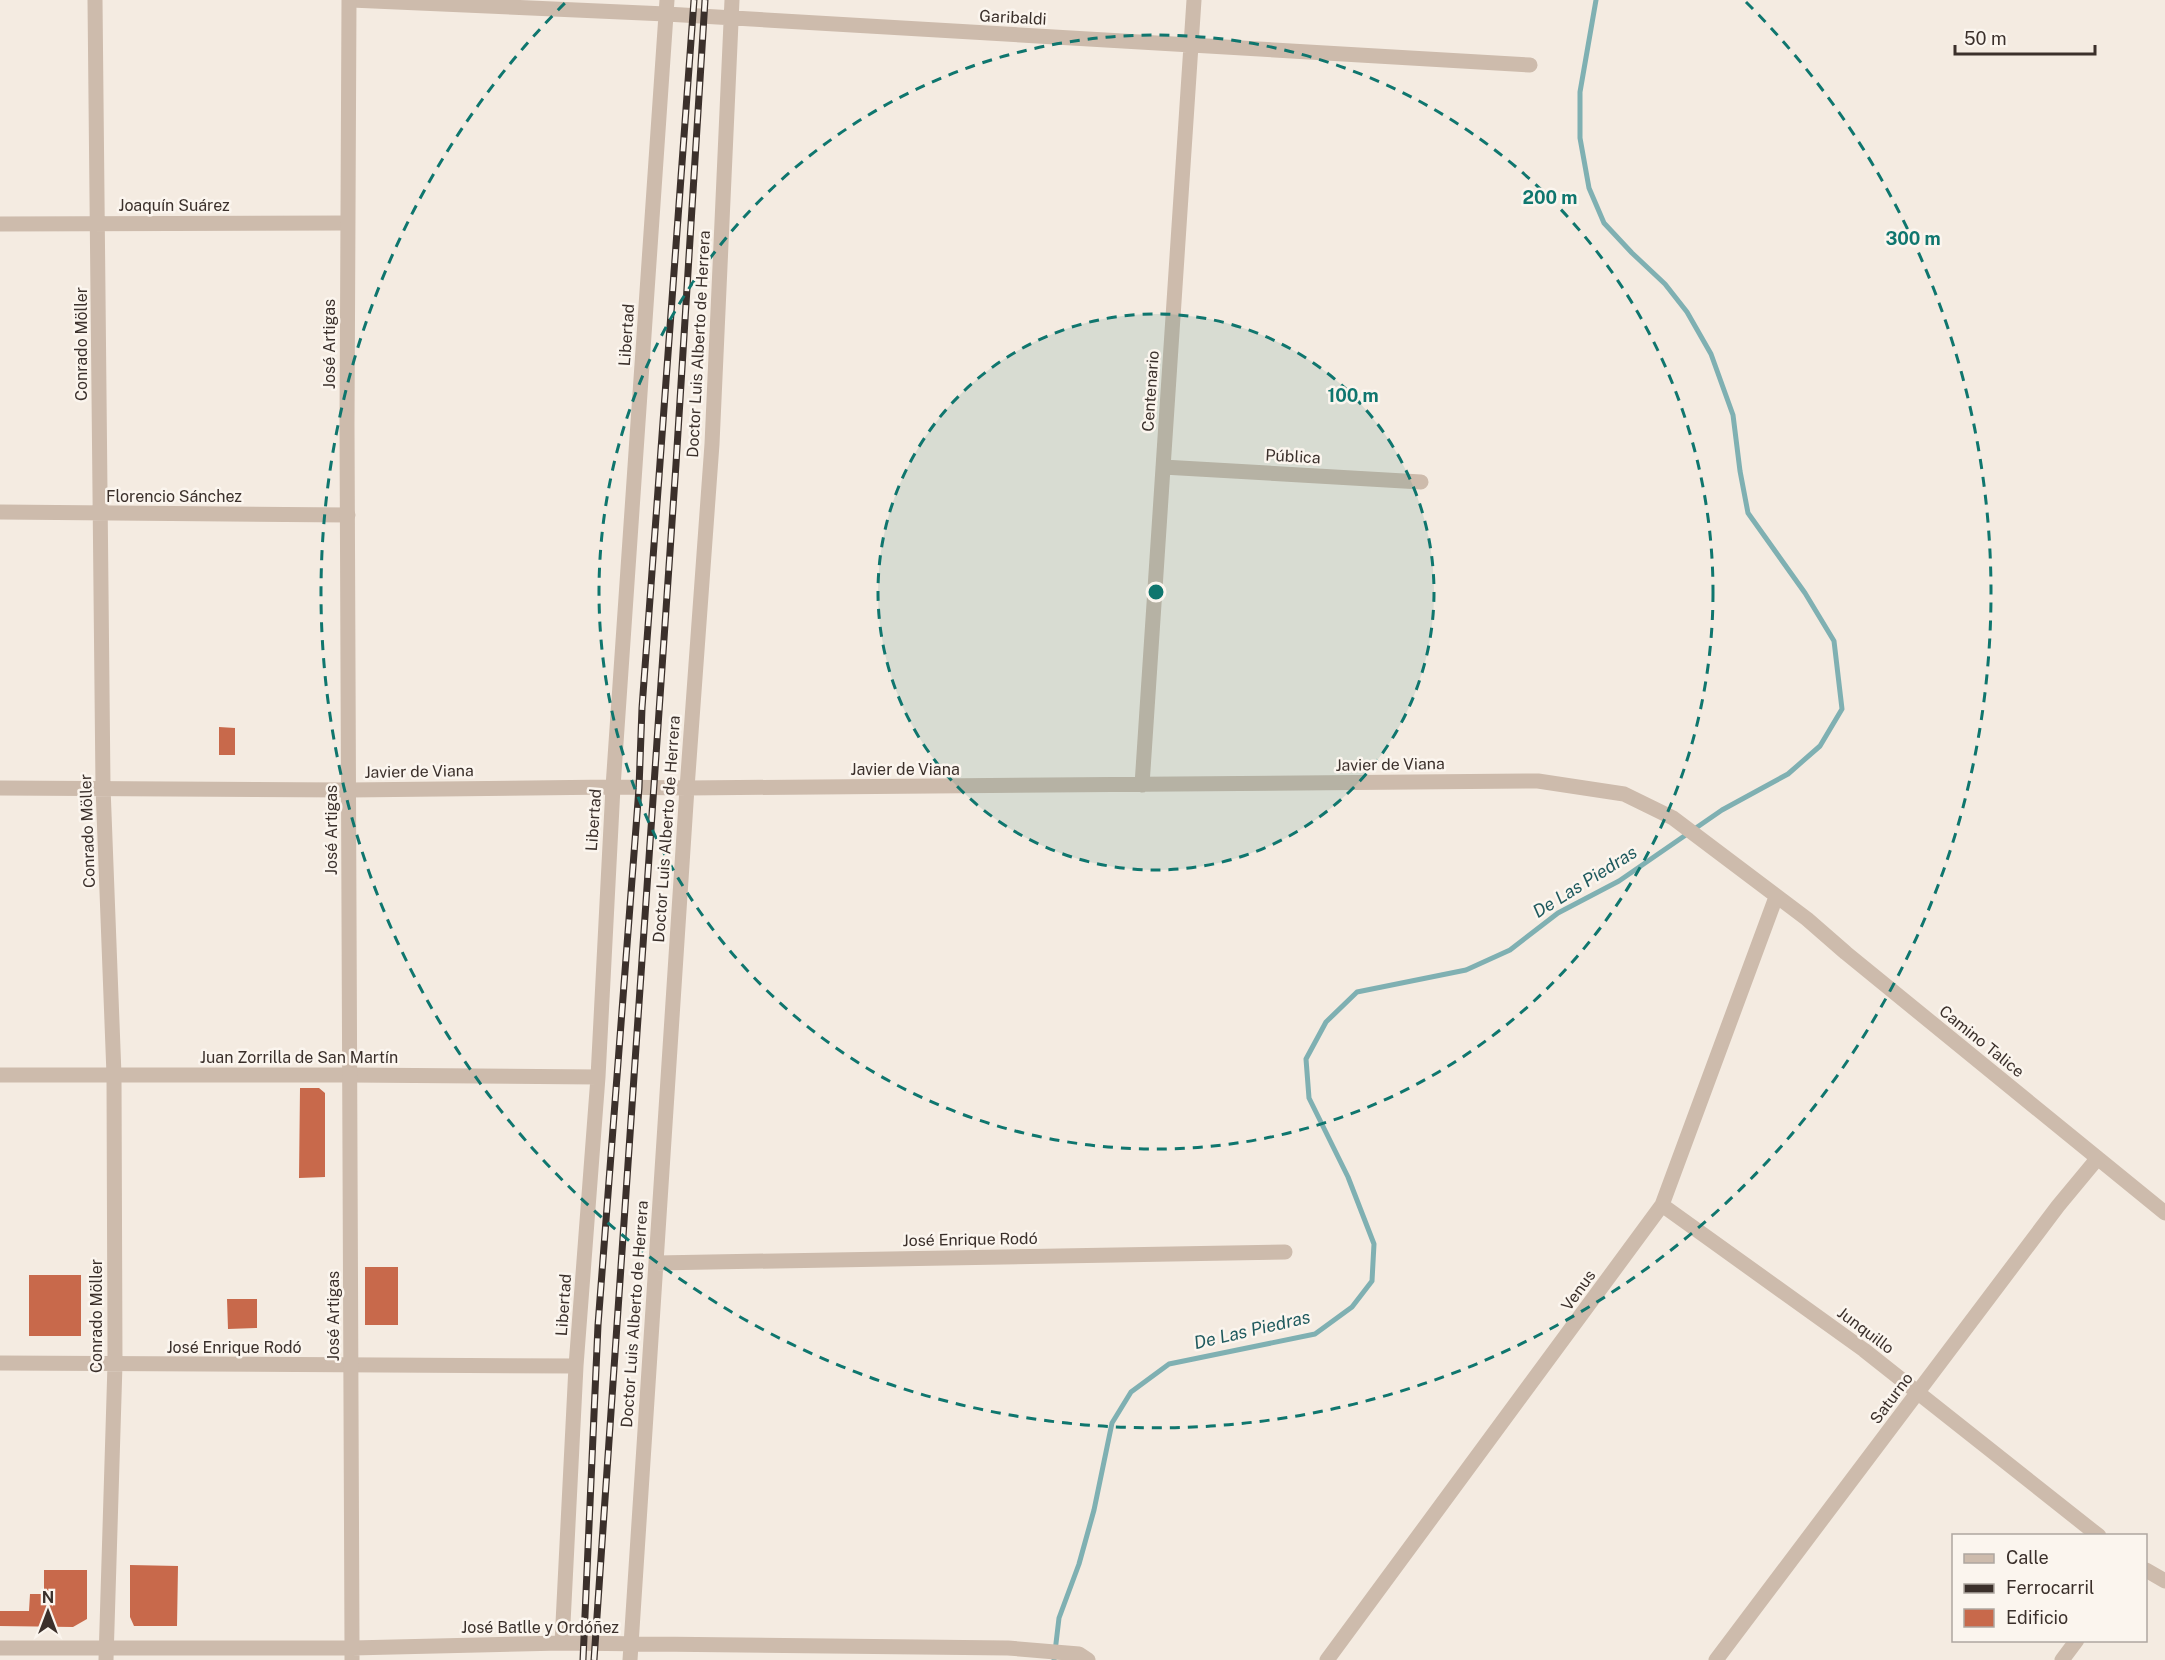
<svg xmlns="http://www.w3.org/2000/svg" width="2165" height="1660" font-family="'Public Sans',sans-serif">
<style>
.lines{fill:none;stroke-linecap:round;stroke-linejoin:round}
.stream{stroke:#7fb0b2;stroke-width:5}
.building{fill:#c8694b}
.minor{stroke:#cdbbac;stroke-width:15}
.tertiary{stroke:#cdbbac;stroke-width:15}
.rail-casing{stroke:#3b302b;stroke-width:7}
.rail{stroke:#fbf5ee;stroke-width:4.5;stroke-dasharray:14;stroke-linecap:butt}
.ring{fill:none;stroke:#0f766e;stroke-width:3;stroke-dasharray:10 8}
.labels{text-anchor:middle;stroke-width:5;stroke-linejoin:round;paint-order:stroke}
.street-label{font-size:16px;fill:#3b302b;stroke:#fbf5ee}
.water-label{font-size:18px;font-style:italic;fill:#1f5a5e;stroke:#fbf5ee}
.centre{fill:#0f766e;stroke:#fbf5ee;stroke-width:3}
.ring-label{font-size:18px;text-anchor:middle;font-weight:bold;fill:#0f766e;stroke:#fbf5ee;stroke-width:5;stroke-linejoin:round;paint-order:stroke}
</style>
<rect width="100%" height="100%" fill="#f4ebe1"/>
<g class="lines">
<path class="stream" d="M1054,1660L1059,1618L1079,1564L1094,1510L1112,1423L1131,1392L1169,1364L1315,1334L1352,1307L1372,1281L1374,1244L1348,1177L1309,1098L1306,1059L1326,1022L1357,992L1466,970L1510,950L1558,913L1619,881L1722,810L1788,774L1820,746L1842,709L1834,641L1805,593L1748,513L1740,471L1733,415L1711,354L1687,312L1665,284L1632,253L1604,223L1589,188L1580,138V92L1596,0"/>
</g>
<path class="building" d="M219,727L235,728V755H219Z
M300,1088H319L325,1093V1177L299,1178Z
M365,1267H398V1325H365Z
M29,1275H81V1336H29Z
M227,1299H257V1328L228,1329Z
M130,1565L178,1566L177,1626H134L130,1617Z
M44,1570H87V1619L73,1627L0,1626V1611H29L30,1594H44Z"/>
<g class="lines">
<path class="minor" d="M95,0L103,787L114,1075L115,1364L106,1660
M351,0L666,14L1530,65
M0,224L347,223
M1163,467L1421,482
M0,512L348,515
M1142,785L1194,0
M0,788L349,790L613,787L687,788L1538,781L1624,794L1673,818L1807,919L1846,953L2165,1213
M0,1075H351L598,1077
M1662,1205L1864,1350L2099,1536
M656,1263L1285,1252
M0,1363L576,1366
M2146,1570L2165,1581
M562,1643L576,1366L598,1077L613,787L667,0
M352,1660V1648L562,1643L1008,1648L1079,1654L1088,1660
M630,1660L687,788L712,444L732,0
M1327,1660L1662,1205L1776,897
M1716,1660L2058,1206L2097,1159
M2062,1660L2077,1640"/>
<path class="tertiary" d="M0,1648H352L347,425L349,0"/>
<g class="rail-casing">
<path id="rail" d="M583,1660L598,1325L639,788L642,708L694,0
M594,1660L676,464L705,0"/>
</g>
<use href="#rail" class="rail"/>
</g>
<circle cx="1156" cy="592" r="278" fill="#0f766e" fill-opacity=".12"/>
<g class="ring">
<circle cx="1156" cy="592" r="278"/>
<circle cx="1156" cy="592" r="557"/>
<path d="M1746 2A835 835 0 1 1 566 2"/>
</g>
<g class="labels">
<g class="street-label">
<text transform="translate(1013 17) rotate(3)" y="6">Garibaldi</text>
<text x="174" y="211">Joaquín Suárez</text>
<text transform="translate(626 335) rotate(-86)" y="6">Libertad</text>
<text transform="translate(81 344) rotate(-90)" y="6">Conrado Möller</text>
<text transform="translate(329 344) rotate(-90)" y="6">José Artigas</text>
<text transform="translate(698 344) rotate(-87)" y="6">Doctor Luis Alberto de Herrera</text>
<text transform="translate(1150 391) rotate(-86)" y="6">Centenario</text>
<text transform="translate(1293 456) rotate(3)" y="6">Pública</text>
<text x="174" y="502">Florencio Sánchez</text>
<text transform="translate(1390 764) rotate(-1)" y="6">Javier de Viana</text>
<text x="905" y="775">Javier de Viana</text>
<text transform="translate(419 771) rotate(-1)" y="6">Javier de Viana</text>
<text transform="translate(593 820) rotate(-86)" y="6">Libertad</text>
<text transform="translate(666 829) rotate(-86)" y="6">Doctor Luis Alberto de Herrera</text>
<text transform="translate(331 830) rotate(-90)" y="6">José Artigas</text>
<text transform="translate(87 831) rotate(-92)" y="6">Conrado Möller</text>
<text transform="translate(1982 1041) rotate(39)" y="6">Camino Talice</text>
<text x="299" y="1063">Juan Zorrilla de San Martín</text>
<text transform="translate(970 1239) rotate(-1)" y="6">José Enrique Rodó</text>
<text transform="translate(1578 1290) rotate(-54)" y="6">Venus</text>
<text transform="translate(563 1305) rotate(-86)" y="6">Libertad</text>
<text transform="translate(634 1314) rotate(-86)" y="6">Doctor Luis Alberto de Herrera</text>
<text transform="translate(96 1316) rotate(-90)" y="6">Conrado Möller</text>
<text transform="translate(333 1316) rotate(-90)" y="6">José Artigas</text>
<text transform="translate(1866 1330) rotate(37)" y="6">Junquillo</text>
<text x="234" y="1353">José Enrique Rodó</text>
<text transform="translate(1891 1398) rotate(-53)" y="6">Saturno</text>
<text x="540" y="1633">José Batlle y Ordóñez</text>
</g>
<g class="water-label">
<text transform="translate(1585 882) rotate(-32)" y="6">De Las Piedras</text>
<text transform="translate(1252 1330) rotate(-13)" y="6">De Las Piedras</text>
</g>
</g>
<circle cx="1156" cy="592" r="9" class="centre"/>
<g class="ring-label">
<text x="1550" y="204">200 m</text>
<text x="1913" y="245">300 m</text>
<text x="1353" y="402">100 m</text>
</g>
<rect x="1952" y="1534" width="195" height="108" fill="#fbf5ee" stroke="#aea6a0" stroke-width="1.5"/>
<rect x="1964" y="1554" width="30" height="9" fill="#cdbbac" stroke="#aea6a0" stroke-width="1.5"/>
<text x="2006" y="1564" font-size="18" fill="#3b302b">Calle</text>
<rect x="1964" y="1584" width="30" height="9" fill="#3b302b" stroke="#aea6a0" stroke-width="1.5"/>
<text x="2006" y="1594" font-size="18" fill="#3b302b">Ferrocarril</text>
<rect x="1964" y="1609" width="30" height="18" fill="#c8694b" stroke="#aea6a0" stroke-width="1.5"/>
<text x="2006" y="1624" font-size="18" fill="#3b302b">Edificio</text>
<g transform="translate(48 1612)" stroke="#fbf5ee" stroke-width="4.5" paint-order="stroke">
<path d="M0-4.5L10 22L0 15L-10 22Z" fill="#3b302b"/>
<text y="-9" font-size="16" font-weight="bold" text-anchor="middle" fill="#3b302b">N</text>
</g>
<path d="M1955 45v9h140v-9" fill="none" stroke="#3b302b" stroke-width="3"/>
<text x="1964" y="45" font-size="18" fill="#3b302b" stroke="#fbf5ee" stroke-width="4.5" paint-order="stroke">50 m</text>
</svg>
